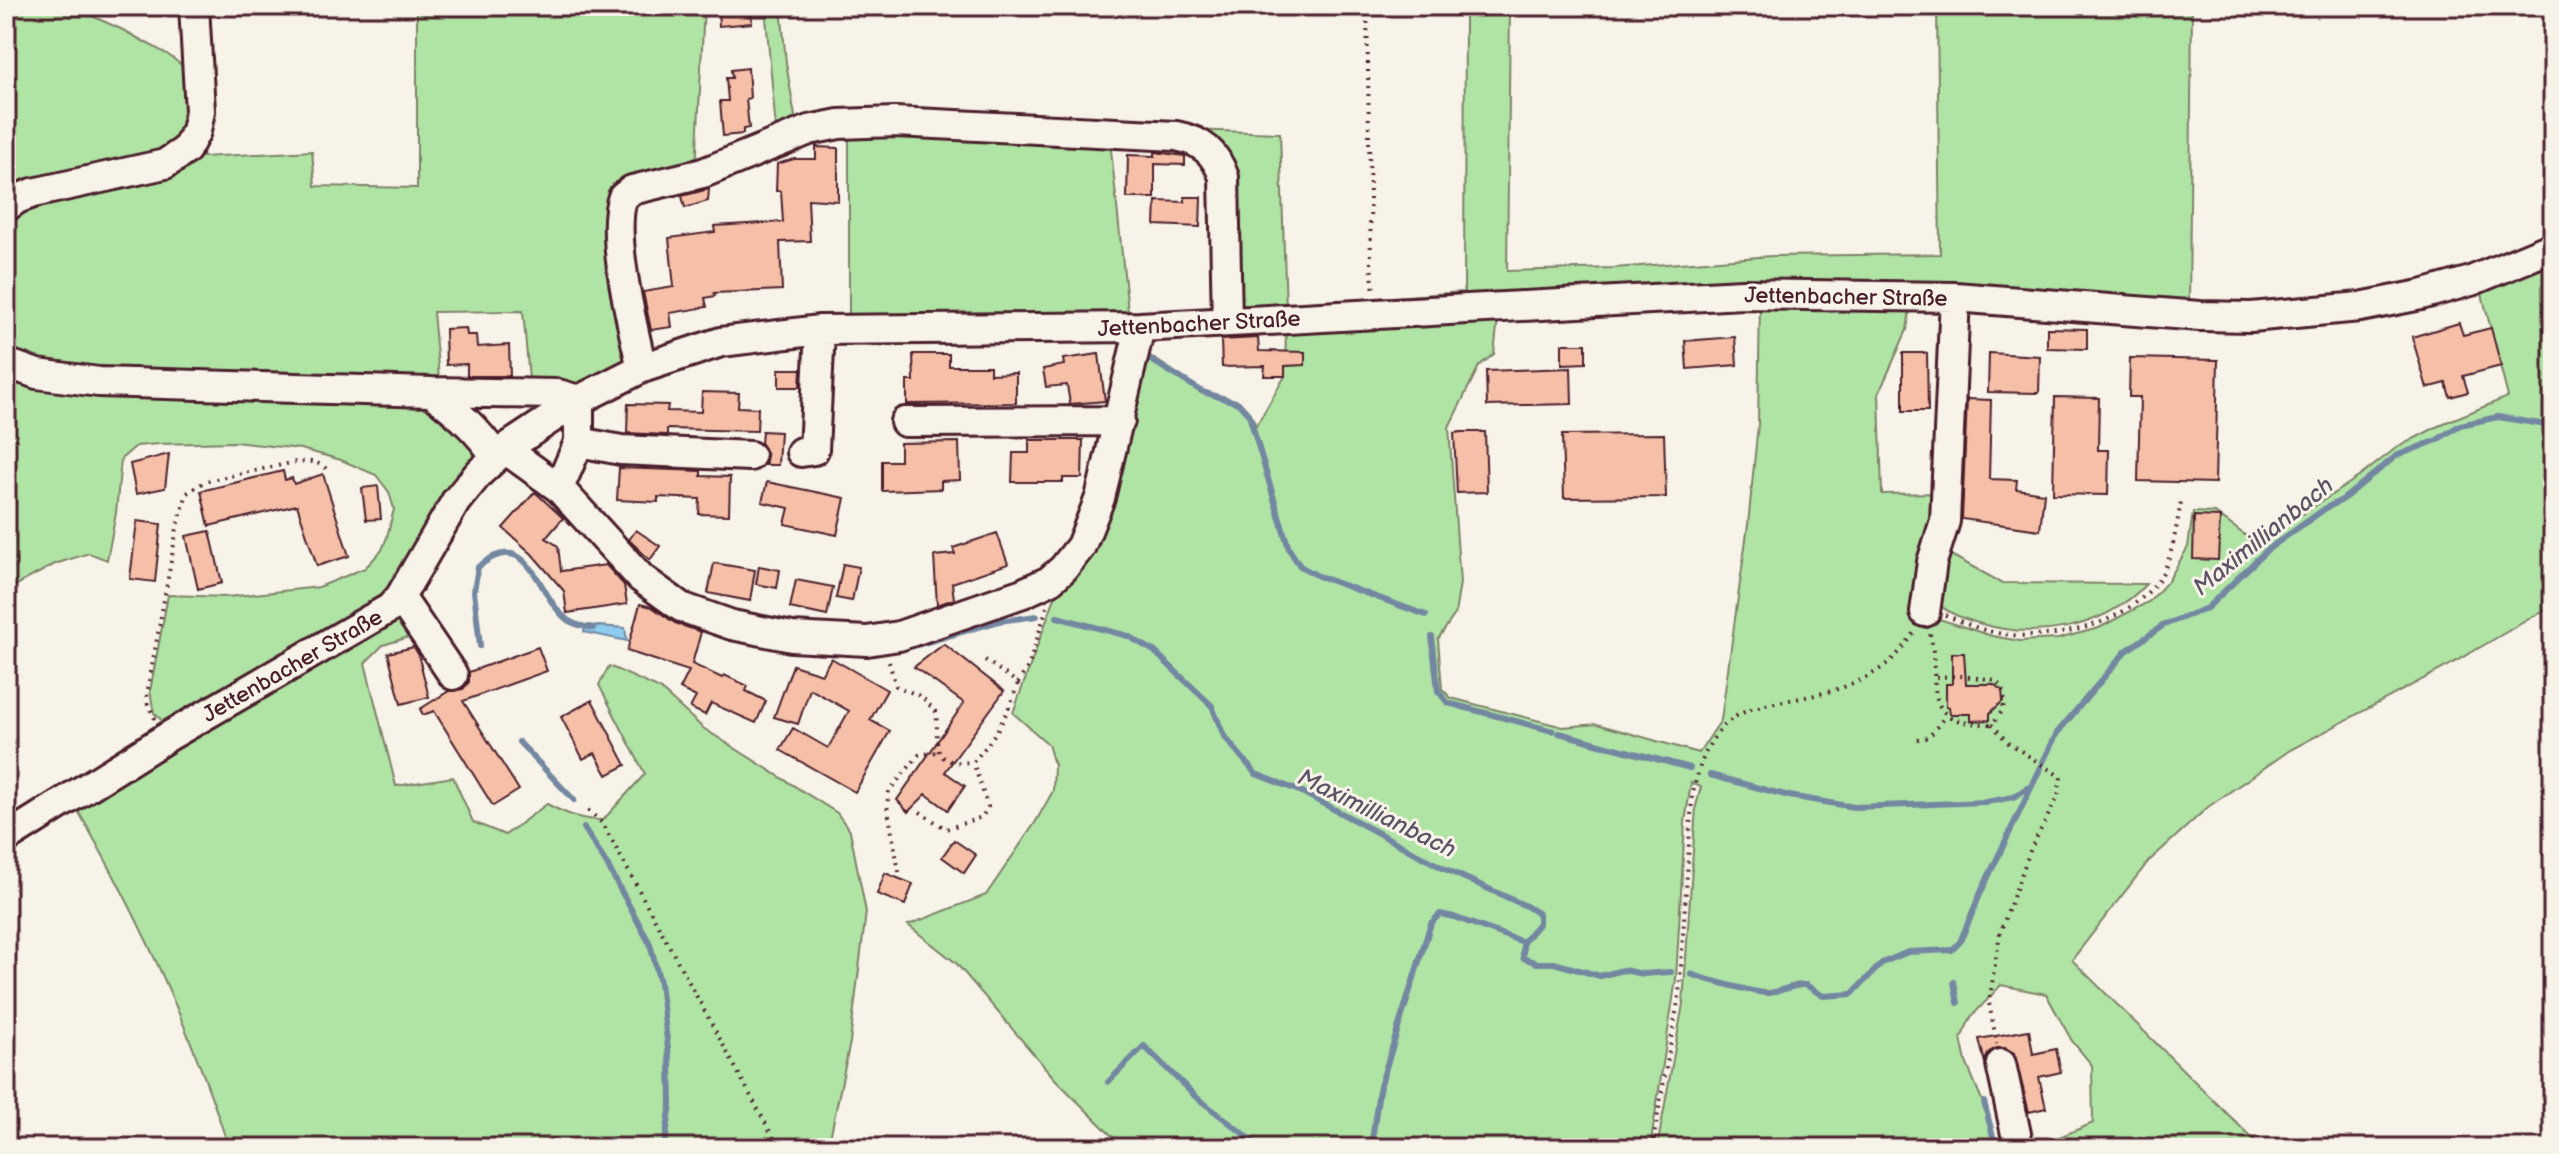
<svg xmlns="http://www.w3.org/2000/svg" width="2559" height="1154" font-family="'Balsamiq Sans',sans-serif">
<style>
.green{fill:#b0e4a5;stroke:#7d8268;stroke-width:2}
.water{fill:#8eccef;stroke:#7387a1;stroke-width:2}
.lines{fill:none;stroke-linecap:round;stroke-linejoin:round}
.stream{stroke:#7387a1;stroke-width:6}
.building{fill:#f6c0a8;stroke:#4a1f2b;stroke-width:2}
.minor-casing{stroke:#4a1f2b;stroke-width:34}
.path{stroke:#4a1f2b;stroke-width:4;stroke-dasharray:2 6;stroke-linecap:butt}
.minor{stroke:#f7f3e8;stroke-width:28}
.labels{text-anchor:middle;stroke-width:6;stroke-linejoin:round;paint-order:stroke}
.street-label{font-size:22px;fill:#4a1f2b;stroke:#f7f3e8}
.water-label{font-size:24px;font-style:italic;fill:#5e5366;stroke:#f7f3e8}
</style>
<rect width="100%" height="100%" fill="#f7f3e8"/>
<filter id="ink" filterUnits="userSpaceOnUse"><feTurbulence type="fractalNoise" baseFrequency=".0125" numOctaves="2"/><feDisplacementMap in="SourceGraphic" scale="16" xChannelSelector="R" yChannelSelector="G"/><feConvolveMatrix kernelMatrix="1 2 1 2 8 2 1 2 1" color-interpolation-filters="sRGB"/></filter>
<g filter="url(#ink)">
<path class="green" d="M6,6H70L123,30L167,54L192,73L184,143L6,202Z
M417,6H704L696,170L632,185L633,359L594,385L530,391L523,311L433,312L440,389L66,374L9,351L6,346V212L152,171L200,135L202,157L312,151L315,186L417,188Z
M765,6H781L786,63L797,128L776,130Z
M1465,6H1510L1507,271L1614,268L1772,256L1940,254L1937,6H2192L2189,307H1382L1379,298L1464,292Z
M1187,130L1280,133L1286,310L1236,313L1232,179Z
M849,132L1110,140L1129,321H849Z
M2553,257V605L2448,666L2290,750L2208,807L2148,862L2072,960L2262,1148H2033L2093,1123L2092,1065L2072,1041L2046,994L2001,985L1971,1017L1961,1038L1966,1062L1982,1100L1996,1148H1657L1683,1004L1696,806L1701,787L1691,783L1685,822L1676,979L1650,1148H1124L1055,1079L956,963L908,925L986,895L1035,823L1053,791L1054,765L1048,744L1013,713L1144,352L1204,391L1239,401L1251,414L1256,426L1285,376L1286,327L1498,318L1494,354L1479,366L1449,427L1460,583L1455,614L1438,639L1442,689L1451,698L1563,727L1597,724L1699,753L1721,720L1748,525L1758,424L1760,302L1911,303L1907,330L1879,393L1882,494L1944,493L1936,618L1992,636L2020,641L2058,639L2099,628L2150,601L2168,581L2188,547L2193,512L2215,513L2253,541L2280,529L2360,476L2396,448L2444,423L2508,397L2480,286Z
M6,368L430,397L482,457L391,597L169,727L154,713L150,691L168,595L227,597L319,587L365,568L382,550L387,537L394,509L389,492L376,475L341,460L301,449L234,442L159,444L136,446L121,459L116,513L107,560L89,553L55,564L11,588L6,570Z
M1940,549L2002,583L2146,584C2103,630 2033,641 1975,622C1958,617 1944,611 1932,598Z
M394,613L419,634L383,645L365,663L396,786L453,777L473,822L505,835L547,804C566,814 581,820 603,820L645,774L599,685L609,666L660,689L703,728L837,813L850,831L866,912L850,1042L828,1148H229C190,1028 138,913 74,804Z"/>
<path class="water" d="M585,625L625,628L627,641L584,632Z"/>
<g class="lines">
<path class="stream" d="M1146,357L1203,392L1238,403L1249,415L1289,549L1300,566L1318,576L1426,615
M1057,617L1128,636L1154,651L1212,706L1224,736L1256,774L1302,792L1443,868L1526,906L1539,914V923L1523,942V958L1537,963H1554L1600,976L1623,970L1643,974L1671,972
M1432,637L1438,691L1448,703L1553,731
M480,646L474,591L478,567C531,523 537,599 569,621C576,625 586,627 593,628
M913,646L999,621L1037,616
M1559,733L1690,768
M519,742L574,800
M2043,762L2057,733L2126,651L2164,625L2207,608L2267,550L2326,508L2342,500L2396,456L2437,440L2460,425L2498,417L2553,426
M1710,775L1789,796L1854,807L1986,802L2014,797L2027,788
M584,828L606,863L650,944L660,983L670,1065L671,1104L664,1148
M1691,974C1700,978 1759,994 1768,993C1781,992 1792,984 1806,985L1823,996L1852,994L1882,963L1908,952L1952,950L1960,942L1981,892L2041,767
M1954,982L1958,1003
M1108,1082L1144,1046L1196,1097L1262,1148
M1984,1102L1996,1148
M1371,1148L1379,1090L1431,923L1440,914L1454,917L1523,942"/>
</g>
<path class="building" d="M718,6H751L752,23L719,26Z
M748,68L750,98L746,99L749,128L743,129V134L723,136L720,101H728L726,78H732L731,70Z
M816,147L838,148V201L808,199L810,241L780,242L782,290L714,293L715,296L705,298L707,307L670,313L672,327L651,330L643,292L674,287L669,238L715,232L714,226L783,222L781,191H776L777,164L794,159H816Z
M1155,152L1185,156V165L1155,164V198H1127L1128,155L1155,156Z
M709,189L708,201L685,208L682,196Z
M1185,197H1201L1200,227L1155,225L1156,201L1185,202Z
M2459,323L2463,335L2491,328L2501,366L2463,376L2468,392L2450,397L2446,383L2427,388L2412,337Z
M466,328L467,335H476L477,347L509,345L510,376H467V364L446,365L445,329Z
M2047,328L2087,329V349L2047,348Z
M1735,337L1737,365L1687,369L1685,341Z
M1258,338L1259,351L1305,352V365L1285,366V376H1264L1265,366L1222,367L1221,340Z
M1562,344H1586V363L1562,364Z
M1903,353H1927L1928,411H1903Z
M1989,353L2040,356L2039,393L1988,392Z
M913,354H949V366H990V374L1016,373V403L907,404V381H914Z
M1099,354L1105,401L1070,404L1067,385L1046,387L1043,369L1064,365L1063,359Z
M2130,358L2218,360L2215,483L2138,481L2140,397H2129Z
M1571,368L1572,404L1487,406L1486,371Z
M779,369H801L800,387H779Z
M702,392L739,393L738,407L758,408L757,431L667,429V435L627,433L628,404L668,405L667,411L701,412Z
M2055,397L2099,398L2098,450H2109L2108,495L2053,494Z
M1967,399L1991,400L1989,479L2017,480L2016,489L2044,493L2040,530L1962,519Z
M762,431L780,432L778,465H765L767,456L761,444Z
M1462,432H1485L1487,492L1457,493L1454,433Z
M1664,434L1666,497L1564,498L1562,435Z
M1029,440H1083L1082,478H1063V482H1012L1013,453H1029Z
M959,442L960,480L941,481V489L882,491V461H900V443Z
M169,454L165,488L136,494L130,464Z
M619,468L701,471V476L730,477L729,515L699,514L700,499L658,497V502L617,500Z
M283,471L285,480L292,478L294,484L323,474L349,556L317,566L297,505L209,526L201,491Z
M767,482L845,498L837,535L785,524L789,508L762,502Z
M378,486L381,519L366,520L362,488Z
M535,492L563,518L546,538L558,546L561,571L606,565L624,585L627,604L567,613L564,591L532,554L503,528Z
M2194,516L2220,517L2218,560L2193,559Z
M137,521L161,524L155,582L130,579Z
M636,530L660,546L650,560L629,540Z
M210,531L222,583L198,589L186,536Z
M997,533L1008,564L952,583L954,599L937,605L934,556L955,554L953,548Z
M714,563L755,570L750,601L708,593Z
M843,564L859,567L852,601L836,598Z
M759,566L780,570L777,588L756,584Z
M796,580L833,587L827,616L790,608Z
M640,604L652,607L675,623L701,632L692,664L722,678L724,675L748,686L746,691L766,701L756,723L711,703L705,715L690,708L696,697L680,689L689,671L627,651Z
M944,644L1004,691L945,772L965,786L948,810L926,794L908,812L897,800L964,703L914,667Z
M414,647L418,654L429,697L401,704L388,653Z
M538,647L547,671L463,701L519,790L493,806L434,711L423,715L420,709L449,691L463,689L469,682V672Z
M1952,653H1964L1966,684H1993L2002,690L2003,701L1990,713V720L1971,721V714H1950L1949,707H1946V684H1952Z
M831,658L887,690L870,720L890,731L855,792L780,750L793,728L828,748L849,711L810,689L798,724L774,717L793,665L822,674Z
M592,700L626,765L607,775L595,753L583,759L561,717Z
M954,840L976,855L964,873L942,857Z
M885,873L913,884L905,905L877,894Z
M2029,1030L2033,1054L2056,1049L2061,1072L2039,1077L2046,1108L2029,1112L2014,1053L2005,1048H1997L1989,1052L1985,1063L1979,1039Z"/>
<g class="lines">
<g class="minor-casing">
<path id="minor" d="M6,207L17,199L33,193L165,164L186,150L196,131L200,111L194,6
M6,363L37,374L99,382L431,392C457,412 478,430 496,457
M642,368C633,329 609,232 623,197L632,190L703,173L809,130L839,124L895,122L1176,136C1202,141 1215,152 1224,177L1227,321
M431,392L558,394L579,400V442L559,488
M905,422L1120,421
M579,442L621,450L750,456
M505,449L559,488L641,578L681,607L732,625L792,637L867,641L899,636L1023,593L1049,581L1063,569L1081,546L1100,498L1140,327
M801,452L814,450L820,330
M400,597L453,675
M1925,612L1932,562L1945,521L1955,297
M6,838L169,736L390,608L400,597L456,501L479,473L505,449L579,400L642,368L721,342L820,330L1140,327L1742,294L1955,297L2200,316L2251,317L2360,307L2421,295L2471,281L2553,247
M2001,1064L2019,1148"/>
</g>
<path class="path" d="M1367,6L1371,266L1374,291
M1945,615C1964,623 1983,631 2003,634C2055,642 2128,624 2159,579C2173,558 2176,527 2181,502
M1930,634C1942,685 1916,726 1992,724L2003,710L2005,694L1996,680L1962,676L1935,677
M985,660L1018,683L1029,665L1047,607
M889,662L896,686L922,697L936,712C940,742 926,766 973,762C994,739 1009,713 1018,683
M155,719L147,702V694L177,528L187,493L206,481L296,462C308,461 321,461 329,472
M1992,724L2007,742L2061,777L2058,797L2031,848L2000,933L1989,1003L1997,1044
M1917,739L1929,737L1946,715
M588,810L603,824L779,1148
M920,812L946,829L982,817L988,807L973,762
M899,872L887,805L889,791L919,755L937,752
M1652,1148L1679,996L1692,799C1697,770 1707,737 1732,719C1747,708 1766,705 1784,701C1836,692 1885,681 1914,632"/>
<use href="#minor" class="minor"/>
</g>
</g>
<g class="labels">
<g class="street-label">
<text transform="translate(1846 296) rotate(1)" y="8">Jettenbacher Straße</text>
<text transform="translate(1199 323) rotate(-3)" y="8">Jettenbacher Straße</text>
<text transform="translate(292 665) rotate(-30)" y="8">Jettenbacher Straße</text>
</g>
<g class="water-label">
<text transform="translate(2263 536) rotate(-39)" y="8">Maximillianbach</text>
<text transform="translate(1377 813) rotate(26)" y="8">Maximillianbach</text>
</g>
</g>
<rect width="2559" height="1154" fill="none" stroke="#f7f3e8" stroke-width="32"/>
<rect x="16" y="16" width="2527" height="1122" fill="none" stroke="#4a1f2b" stroke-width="3" filter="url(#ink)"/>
</svg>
